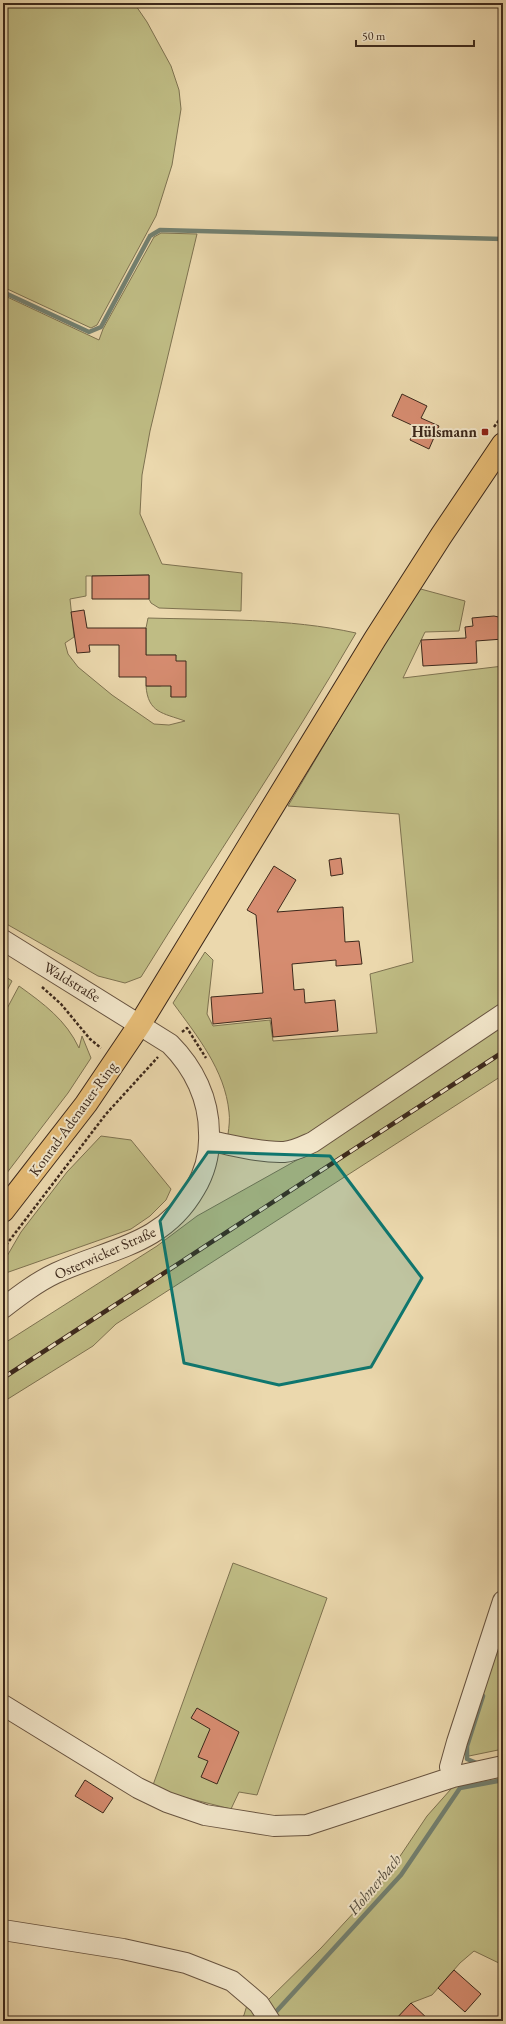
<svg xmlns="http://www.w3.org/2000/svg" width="506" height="2024" font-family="'EB Garamond',serif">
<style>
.green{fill:#bfbc84;stroke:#7e7250}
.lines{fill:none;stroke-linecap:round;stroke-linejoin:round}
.stream{stroke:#738070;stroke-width:4.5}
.building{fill:#d68c70;stroke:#3c281b}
.minor-casing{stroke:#685440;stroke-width:22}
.major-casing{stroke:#3c281b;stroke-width:24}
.path{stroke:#3c281b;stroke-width:2.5;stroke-dasharray:3 2;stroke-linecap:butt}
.minor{stroke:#f2e6ca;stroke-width:20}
.major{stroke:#e6bc76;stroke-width:22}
.rail-casing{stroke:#3c281b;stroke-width:4.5}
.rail{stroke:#f2e6ca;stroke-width:3;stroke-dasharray:9;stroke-linecap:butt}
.marked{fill:#0f766e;fill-opacity:0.2;stroke:#0f766e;stroke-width:3;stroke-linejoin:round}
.poi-dot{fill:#8f2418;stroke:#f2e6ca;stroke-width:1.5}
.labels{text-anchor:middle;stroke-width:4;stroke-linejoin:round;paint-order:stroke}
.poi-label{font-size:15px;font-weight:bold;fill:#3c281b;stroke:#f2e6ca;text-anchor:end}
.street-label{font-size:15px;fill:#3c281b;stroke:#f2e6ca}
.water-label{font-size:16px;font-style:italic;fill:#534c3e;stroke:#f2e6ca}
</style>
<rect width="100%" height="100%" fill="#ebd8ad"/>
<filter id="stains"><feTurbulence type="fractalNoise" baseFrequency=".005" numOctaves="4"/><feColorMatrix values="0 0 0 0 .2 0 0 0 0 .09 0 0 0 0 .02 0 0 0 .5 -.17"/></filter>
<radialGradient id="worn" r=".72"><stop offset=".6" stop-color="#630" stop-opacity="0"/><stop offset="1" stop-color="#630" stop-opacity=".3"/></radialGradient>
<path class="green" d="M3,3H134L147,22L171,66L179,90L181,109L172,165L156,216L97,325L91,328L3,287Z
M161,233L197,234L150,431L142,475L140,514L162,564L242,573L241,611L159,608L151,603L149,599V575L86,576V596L70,599L74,637L65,643L68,654L78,667L112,695L154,724L169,725L185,721C163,713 148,713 146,686H160L171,683V697L176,655H160V663H146V628L148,618C217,620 288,618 356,633C288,750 212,862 141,977L125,983L98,976L3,922V295L99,340L103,329L154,237Z
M417,588L465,601L459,631L425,632L403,678L503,666V1009L311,1137L285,1145L242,1141L228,1134C229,1127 230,1119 229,1112C225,1070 197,1036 173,1003L205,952L213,960L207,1014L213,1026L270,1020L273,1041L377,1033L370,974L413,962L399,814L288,806Z
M3,975L12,981L3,998Z
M19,986C44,1004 66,1020 79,1048L82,1036L91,1058L68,1093L3,1178V1016Z
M503,1022V1075L116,1324L93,1346L3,1402V1344L157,1246L197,1216L322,1146Z
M101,1136L131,1140L171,1189L166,1200L150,1216L131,1229L3,1274V1263L21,1232L67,1172Z
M233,1563L327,1598L257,1795L239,1792L231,1809L167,1793L153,1785Z
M503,1613V1749L469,1756L461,1744Z
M503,1771V1965L474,1951L460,1963L432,1995L411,2003L395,2021H273L266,2002L321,1948L384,1880L427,1816L459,1780Z
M247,2005L259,2021H240L244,2015Z"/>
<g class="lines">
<path class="stream" d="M3,292L89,332L101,327L150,236L160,230L503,239
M479,1764L467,1759V1746L483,1696
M273,2015L401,1875L460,1788L503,1780"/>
</g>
<path class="building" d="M402,394L427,406L421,418L439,426L429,449L410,440L416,427L392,416Z
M149,575V599H92V576Z
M84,610L87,628H146V655H176V661H186V697H171V686H146V677H119V645H89L90,652L77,653L71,612Z
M494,616L503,618V639L476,641L477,663L423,666L421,640L466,638L465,627L473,626L472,618Z
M341,858L343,874L331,876L329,860Z
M274,866L296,880L277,912L343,907L345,942L359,941L362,964L336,966V960L292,964L294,990L304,989L305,1003L335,1000L338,1031L273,1037L271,1018L213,1024L211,997L263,993L256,915L247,910Z
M197,1708L239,1732L217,1784L201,1777L208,1761L198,1757L210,1729L191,1718Z
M85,1780L113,1798L103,1813L75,1796Z
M454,1970L481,1994L465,2012L438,1988Z
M411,2003L430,2021H394Z"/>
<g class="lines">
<g class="minor-casing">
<path id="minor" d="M3,940L170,1044C194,1068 209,1099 209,1133C210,1152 205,1172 195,1189C163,1245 111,1248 56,1273C37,1282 20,1295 3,1308
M210,1141C233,1145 260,1153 284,1152C295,1151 304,1146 313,1142L503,1014
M3,1705L138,1788L167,1802L205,1815L274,1826L307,1825L453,1777L503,1766
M453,1777L450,1767L457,1742L503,1601
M3,1930L123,1949L186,1963L232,1981L259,2004L270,2021"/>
</g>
<g class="major-casing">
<path id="major" d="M3,1211L86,1104L140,1024L375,639L441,536L503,444"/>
</g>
<path class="path" d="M494,427L503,415
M42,987L61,1004L90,1039L101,1048
M182,1032L187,1028L206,1058
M3,1249L106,1114L158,1057"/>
<use href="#minor" class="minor"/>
<use href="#major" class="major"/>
<g class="rail-casing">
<path id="rail" d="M3,1378L503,1052"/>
</g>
<use href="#rail" class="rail"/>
</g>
<path class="marked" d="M208,1152L330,1156L384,1228L422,1278L371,1367L279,1385L184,1363L160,1221Z"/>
<rect class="poi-dot" x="481" y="428" width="8" height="8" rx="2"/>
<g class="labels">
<g class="poi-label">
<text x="477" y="437">Hülsmann</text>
</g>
<g class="street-label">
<text transform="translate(72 982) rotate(31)" y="5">Waldstraße</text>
<text transform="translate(73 1119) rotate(-54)" y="5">Konrad-Adenauer-Ring</text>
<text transform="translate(105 1253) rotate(-24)" y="5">Osterwicker Straße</text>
</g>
<g class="water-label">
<text transform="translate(374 1884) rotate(-50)" y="6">Hohnerbach</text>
</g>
</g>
<rect width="506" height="2024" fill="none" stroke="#ebd8ad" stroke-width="16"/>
<rect x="4" y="4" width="498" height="2016" fill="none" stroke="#3c281b" stroke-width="2"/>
<rect x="8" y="8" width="490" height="2008" fill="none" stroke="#3c281b"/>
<path d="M356 40v6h118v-6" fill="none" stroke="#3c281b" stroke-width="2"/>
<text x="362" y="40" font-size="12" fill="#3c281b" stroke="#f2e6ca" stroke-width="3" paint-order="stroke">50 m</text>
<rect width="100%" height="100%" filter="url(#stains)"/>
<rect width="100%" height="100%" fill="url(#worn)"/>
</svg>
